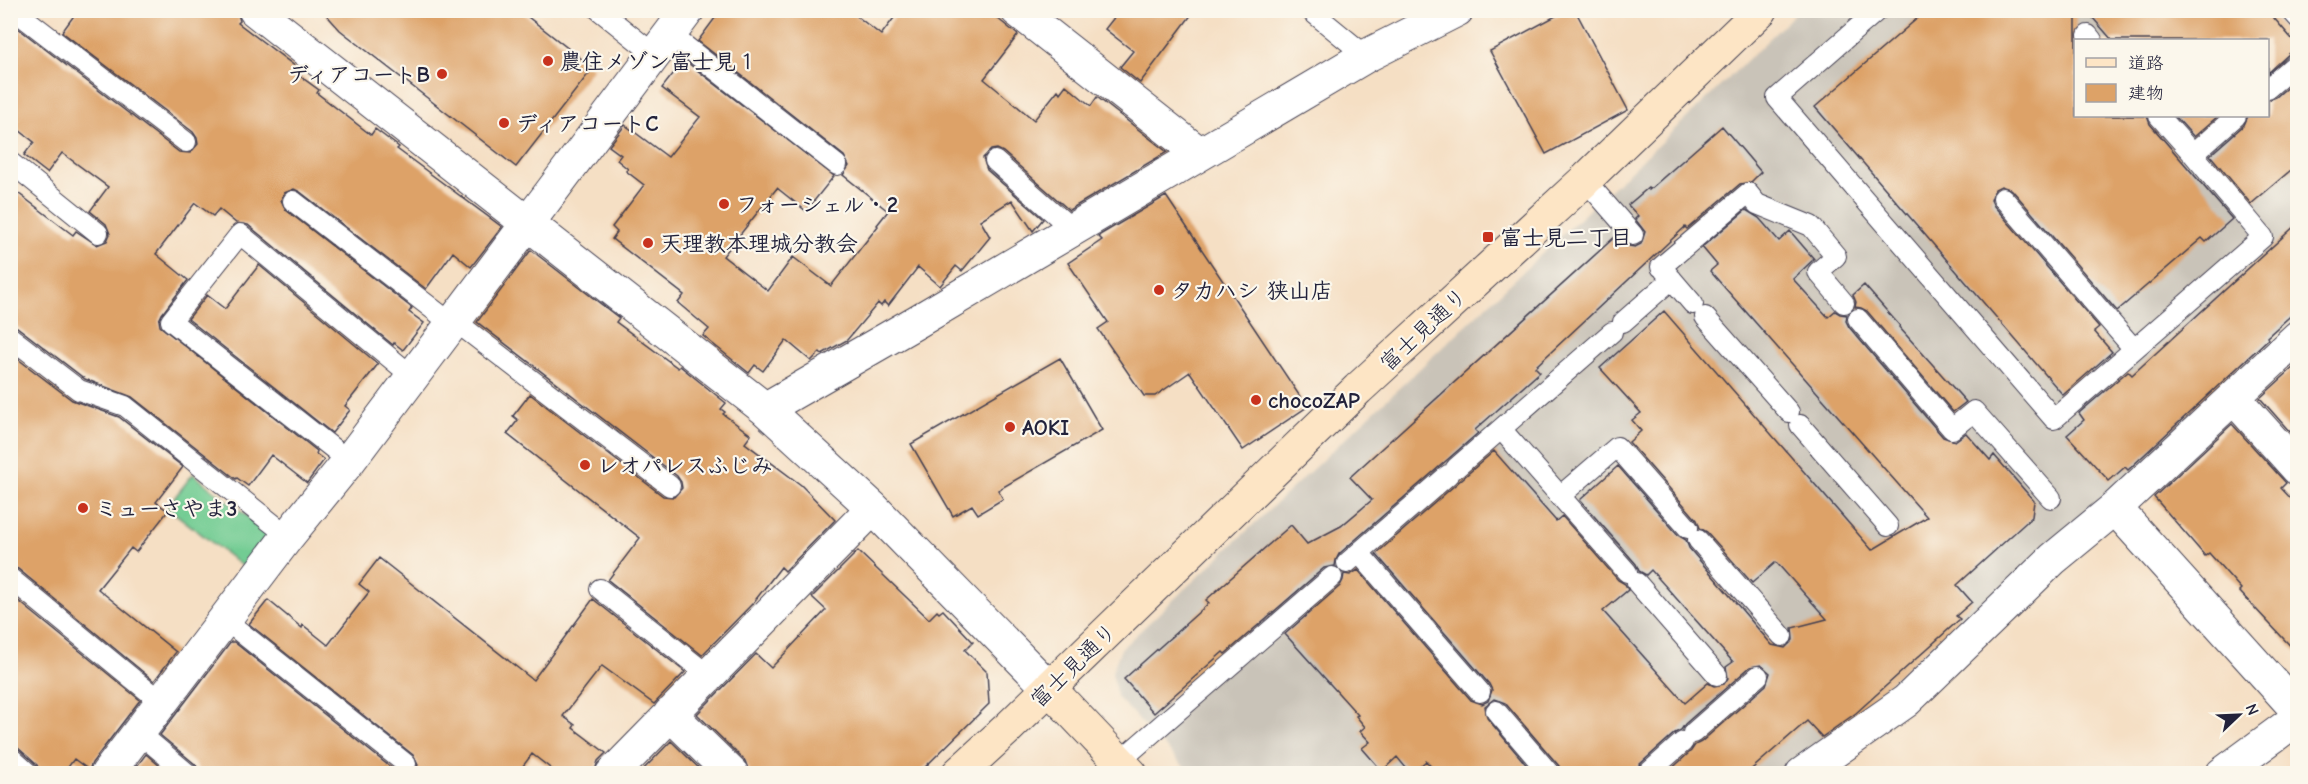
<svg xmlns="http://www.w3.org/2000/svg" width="2308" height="784" font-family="'Comic Neue','Klee One',sans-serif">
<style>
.industrial{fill:#c9c3b8;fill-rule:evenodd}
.green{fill:#72cc93;stroke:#4a7767;stroke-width:1.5}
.building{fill:#dda267}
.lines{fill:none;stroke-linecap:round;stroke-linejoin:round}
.lane-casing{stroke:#423e50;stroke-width:22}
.street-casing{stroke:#423e50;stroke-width:35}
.secondary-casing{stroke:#423e50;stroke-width:35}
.lane{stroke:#fff;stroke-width:20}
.street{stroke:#fff;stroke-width:33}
.secondary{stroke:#fde5c5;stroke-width:33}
.poi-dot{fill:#c8321e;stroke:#fbf7ec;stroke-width:2}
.labels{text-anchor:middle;stroke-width:4.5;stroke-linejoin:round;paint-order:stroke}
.poi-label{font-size:22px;font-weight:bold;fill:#22223b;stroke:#fbf7ec;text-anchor:start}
.street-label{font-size:22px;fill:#22223b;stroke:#fbf7ec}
</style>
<rect width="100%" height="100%" fill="#fbf7ec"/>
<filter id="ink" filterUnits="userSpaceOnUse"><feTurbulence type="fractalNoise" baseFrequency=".0167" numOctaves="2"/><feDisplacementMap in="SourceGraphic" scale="12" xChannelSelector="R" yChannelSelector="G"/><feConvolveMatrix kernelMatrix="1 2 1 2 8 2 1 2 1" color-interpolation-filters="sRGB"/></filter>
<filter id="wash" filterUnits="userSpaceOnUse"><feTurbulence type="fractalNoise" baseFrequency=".008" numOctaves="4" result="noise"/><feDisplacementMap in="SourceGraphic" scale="24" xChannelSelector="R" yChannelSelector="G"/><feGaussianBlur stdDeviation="1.35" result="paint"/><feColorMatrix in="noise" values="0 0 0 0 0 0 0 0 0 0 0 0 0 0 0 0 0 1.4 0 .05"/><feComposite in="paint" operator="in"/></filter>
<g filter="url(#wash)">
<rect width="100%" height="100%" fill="#f5dfc4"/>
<path class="industrial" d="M1798,11H2297V316L1981,618L1823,749L1784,773H1190L1117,697L1112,672L1121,649L1708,98ZM2076,40H2268V116H2076Z"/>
<path class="green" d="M193,474L272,536L247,570L167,507Z"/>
<g id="blocks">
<path class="building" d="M78,10H237L240,21L238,23L296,67L293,71L319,90L317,93L371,135L375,129L399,147L397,149L502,227L471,267L453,252L426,289L300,192L294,189L284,193L281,200L286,210L412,308L409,312L424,323L403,350L394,343L393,345L248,225L236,223L219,209L213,216L195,203L156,254L188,280L162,314L159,320L160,326L317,451L316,454L324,460L307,483L271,455L248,486L237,478L236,479L132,397L85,379L17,327L10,325V187L73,235L76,231L97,245L107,241L110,234L106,224L90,211L108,187L62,153L47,173L24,155L34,142L10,123V22L179,152L190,153L198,144L197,138L193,132L62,32Z
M322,10H519L593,68L516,167L340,30Z
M721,10H849L881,35L900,10H987L1018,35L984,79L1034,120L1058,90L1060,93L1066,85L1091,106L1097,97L1167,152L1069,210L1003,152L997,149L991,150L983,158L987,170L1043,219L1033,231L1012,200L980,220L990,237L962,271L956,266L940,286L918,267L888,306L884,302L881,306L878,303L847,340L822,354L820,352L811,361L786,340L763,371L755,365L749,373L703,336L709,329L678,303L684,295L612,239L617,232L612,227L644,185L626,171L628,169L617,160L621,155L609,146L625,125L668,157L700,117L662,88L684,60L834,176L806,211L777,188L723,256L768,291L793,257L831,286L878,226L877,225L888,211L843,175L849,166L844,156L698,41Z
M1120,10H1195L1140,83L1120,67L1133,51L1105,29Z
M1567,10H1575L1628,110L1546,154L1490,51Z
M1927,10H2076V116H2147L2150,124L2232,219L2206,242L2202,238L2117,311L2012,190L2001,186L1995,189L1991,200L1994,206L2099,327L2094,331L2112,352L2063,395L1815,107Z
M2086,10H2267L2298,46V50L2290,53L2268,73V40H2112Z
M2298,78V164L2251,204L2210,155L2244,125L2248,116H2268V100L2276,97Z
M2175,116H2218L2194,137Z
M1722,126L1761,172L1751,182L1740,184L1687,229L1685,227L1535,367L1540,372L1475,430L1478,433L1339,554L1336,560L1335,566L1324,568L1225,654L1223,652L1154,713L1124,679L1209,603L1206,600L1291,525L1307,544L1341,526L1372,500L1350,477L1617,235L1629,246L1635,247L1641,244L1645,232L1635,219L1638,216L1628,205L1648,188L1649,190Z
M1166,196L1307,407L1243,450L1190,372L1155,396H1144L1098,329L1108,322L1068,263L1102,240L1098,236Z
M1746,210L1759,218L1779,241L1790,231L1814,259L1793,279L1828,317L1835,311L1840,314L1847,315L1846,321L1849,327L1943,437L1955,441L1966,433L1990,460L1994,455L2034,501L2032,517L1957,585L1972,602L1956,616L1960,619L1856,713L1822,737L1807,721L1746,774H1666L1691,751L1695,745L1701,742L1766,685L1770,673L1761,665L1750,667L1685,724L1681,730L1675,733L1639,765L1635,774H1562L1559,766L1505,703L1494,699L1485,706L1487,718L1534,774H1438L1426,761L1411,774L1397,757L1382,771L1362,748L1370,742L1360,731L1365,727L1356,716L1358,715L1285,634L1340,586L1343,580L1344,574L1350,575L1358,570L1471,700L1482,704L1488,701L1492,690L1489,684L1376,554L1494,451L1556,521L1562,516L1618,580L1625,584L1628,590L1603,611L1685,703L1708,683L1714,686L1724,684L1728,678L1726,667L1733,662L1651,570L1646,575L1639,571L1636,564L1580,500L1618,466L1679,536L1686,540L1689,548L1772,645L1785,648L1793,640L1792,628L1827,619L1776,562L1752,583L1707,532L1700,528L1697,520L1629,442L1641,431L1632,420L1641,413L1600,368L1664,311L1872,550L1927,517L1710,271L1717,265L1702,247Z
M2298,223V309L2267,337L2268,339L2128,470L2125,467L2109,481L2067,435L2084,420L2079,413L2128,371L2132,375Z
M531,250L619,318L616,322L678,368L680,366L726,403L721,409L725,412L723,414L751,435L745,443L801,485L835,520L785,571L781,567L753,603L702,655L608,580L640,538L507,434L518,420L513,416L530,394L663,496L674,497L682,488L681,482L677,476L477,322Z
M259,265L378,364L345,406L350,410L332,433L188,319L207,295L225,309Z
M1864,285L1900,326L1899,327L1966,402L1953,412L1867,311L1861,308L1855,307L1856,302L1853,295Z
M10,353L72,400L119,417L183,467L156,502L168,511L136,552L131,548L98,589L176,652L154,681L18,569L10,566Z
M1060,358L1102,430L998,490L1003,499L978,514L972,505L953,516L911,444Z
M2294,367L2298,371V425L2290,432L2260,398Z
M2232,424L2286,483L2281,488L2298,506V654L2239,591L2241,589L2209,553L2205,556L2154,497Z
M858,551L929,619L937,611L939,613L943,610L973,642L965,650L987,672L989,704L918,774H750L745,761L697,714L756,654L771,668L826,610L812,597Z
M379,558L533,680L593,599L685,672L654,704L602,666L563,716L575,725L573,728L606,753L598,761L594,774H558L532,754L517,774H413L418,765L413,755L249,624L268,600L302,628L303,625L328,645L369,592L359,584Z
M10,594L140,700L92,763L89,770L74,759L63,774H41L37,765L18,748L10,745Z
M231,642H234L399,774H200L196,765L160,735Z
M671,741L705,774H639Z
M146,754L169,774H131Z"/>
</g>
</g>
<g filter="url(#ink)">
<use href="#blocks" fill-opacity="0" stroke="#423e50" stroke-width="1.5"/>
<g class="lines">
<g class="lane-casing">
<path id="lane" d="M14,10L186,142
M599,10L655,55
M1310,10L1366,56
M1878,10L1777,98L2054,419L2263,237L2193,154L2236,116
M2291,10L2298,18
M670,34L837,165
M2088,35L2092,40
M2268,88L2298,62
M2159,116L2193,154
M995,161L1072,229
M10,162L98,233
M1585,180L1633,235
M2003,198L2134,349
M293,201L452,324
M1661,267L1748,193L1757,204L1811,226L1836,256L1818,272L1844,303
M1664,270L1693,304
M1705,317L1789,412
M1858,319L1952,429L1974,411L2051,498
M455,321L670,486
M1623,322L1672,279
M10,337L79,390L125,406L288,536
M1800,425L1888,526
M1501,429L1627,572
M349,461L171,321L240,234L412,376
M1456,468L1612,332
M1560,496L1617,447L1688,528
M1698,540L1782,636
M1359,553L1480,692
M1347,563L1448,475
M10,578L161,702
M1637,583L1717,675
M600,589L708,675
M224,619L406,764
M1496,711L1550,774
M138,732L188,774
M1693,733L1758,676
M10,757L29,774
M1120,761L1332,577
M1647,774L1683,742"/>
</g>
<g class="street-casing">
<path id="street" d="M255,10L765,409L873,508L1049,688
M1017,10L1200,154
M2234,398L2298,469
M765,409L918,321L1366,56L1457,10
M2115,508L2298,711
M670,714L732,774
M107,774L288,536L349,461L688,10
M612,774L873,508
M1802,774L1906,701L2053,559L2115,508L2298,337
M2222,774L2298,718"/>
</g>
<g class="secondary-casing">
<path id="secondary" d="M1049,688L1131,774
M958,774L1007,729L1358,389L1585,180L1761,10"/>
</g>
<use href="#lane" class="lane"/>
<use href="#street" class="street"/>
<use href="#secondary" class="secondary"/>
</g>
</g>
<g class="poi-dot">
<circle cx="548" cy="61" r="6"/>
<circle cx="442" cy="74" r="6"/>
<circle cx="504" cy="123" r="6"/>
<circle cx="724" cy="204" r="6"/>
<rect x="1482" y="231" width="12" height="12" rx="3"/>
<circle cx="648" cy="243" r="6"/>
<circle cx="1159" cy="290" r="6"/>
<circle cx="1256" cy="400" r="6"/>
<circle cx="1010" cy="427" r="6"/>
<circle cx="585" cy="465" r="6"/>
<circle cx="83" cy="508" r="6"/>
</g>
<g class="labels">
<g class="poi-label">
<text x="560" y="69">農住メゾン富士見１</text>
<text x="430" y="82" text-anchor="end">ディアコートB</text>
<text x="516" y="131">ディアコートC</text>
<text x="736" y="212">フォーシェル・2</text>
<text x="1500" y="245">富士見二丁目</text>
<text x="660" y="251">天理教本理城分教会</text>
<text x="1171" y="298">タカハシ 狭山店</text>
<text x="1268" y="408">chocoZAP</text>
<text x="1022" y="435">AOKI</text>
<text x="597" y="473">レオパレスふじみ</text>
<text x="95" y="516">ミューさやま3</text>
</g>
<g class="street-label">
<text transform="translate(1423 329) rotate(-43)" y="8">富士見通り</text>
<text transform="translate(1073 665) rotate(-44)" y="8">富士見通り</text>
</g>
</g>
<rect width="2308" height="784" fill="none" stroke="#fbf7ec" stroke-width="36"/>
<rect x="2074" y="39" width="195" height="78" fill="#fbf7ec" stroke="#a4a2a5" stroke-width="1.5"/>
<rect x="2086" y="58" width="30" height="9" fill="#fde5c5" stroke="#a4a2a5" stroke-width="1.5"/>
<text x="2128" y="69" font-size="18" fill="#22223b">道路</text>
<rect x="2086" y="84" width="30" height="18" fill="#dda267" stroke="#a4a2a5" stroke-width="1.5"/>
<text x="2128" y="99" font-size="18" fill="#22223b">建物</text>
<g transform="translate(2239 715) rotate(67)" stroke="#fbf7ec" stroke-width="4.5" paint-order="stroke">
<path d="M0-4.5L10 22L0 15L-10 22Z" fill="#22223b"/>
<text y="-9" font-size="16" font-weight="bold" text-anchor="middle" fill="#22223b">N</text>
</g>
</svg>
